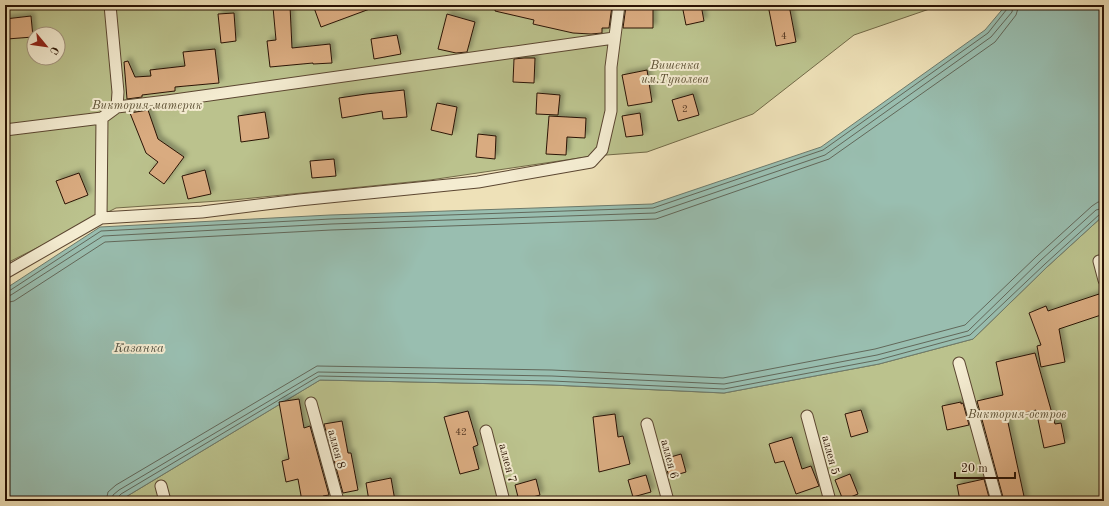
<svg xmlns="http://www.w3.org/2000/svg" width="1109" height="506" font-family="'Old Standard TT',serif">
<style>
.green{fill:#bbc28d;stroke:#726a48;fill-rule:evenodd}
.water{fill:#99beb0;stroke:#6d7a6b}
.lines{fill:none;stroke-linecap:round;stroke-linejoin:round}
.shore{stroke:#62685a;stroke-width:1}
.building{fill:#d9ab80;stroke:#2a1304;filter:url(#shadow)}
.service-casing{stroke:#5b4631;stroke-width:13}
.service{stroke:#f4ecd1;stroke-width:11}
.labels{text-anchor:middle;stroke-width:4;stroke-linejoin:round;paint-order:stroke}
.number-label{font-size:10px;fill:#563923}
.park-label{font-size:12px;font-style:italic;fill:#5d5034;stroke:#f4ecd1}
.street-label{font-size:12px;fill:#2a1304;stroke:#f4ecd1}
.water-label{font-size:13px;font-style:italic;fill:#514f40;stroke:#f4ecd1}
</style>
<defs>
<filter id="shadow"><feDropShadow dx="3.5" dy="-3.5" stdDeviation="2" flood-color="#0004"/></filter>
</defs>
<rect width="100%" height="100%" fill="#eee1b8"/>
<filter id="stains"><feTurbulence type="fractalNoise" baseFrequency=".005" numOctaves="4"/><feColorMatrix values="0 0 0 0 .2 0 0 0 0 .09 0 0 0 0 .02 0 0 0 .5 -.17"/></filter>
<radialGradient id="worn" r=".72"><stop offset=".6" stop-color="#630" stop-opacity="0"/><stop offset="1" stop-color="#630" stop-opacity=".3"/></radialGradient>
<path class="green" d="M5,5H941L854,35L753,114L647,152L593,156L430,180L233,200L116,208L5,264ZM34,34H58V58H34Z
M1104,215V501H119L320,380L552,385L724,393L879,364L973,339L1047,267Z"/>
<path class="water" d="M1006,5H1104V215L1047,267L973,339L879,364L724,393L552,385L320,380L119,501H5V289L100,227L330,215L652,204L821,147L985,30Z"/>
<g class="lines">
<path class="shore" d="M5,292L9,291L101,231L331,219L653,208L823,150L988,33L1007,9L1008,5
M5,297L11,295L103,236L331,224L655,213L825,155L991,37L1012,12L1013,5
M5,303L14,301L105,242L331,230L656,219L829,159L995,42L1016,15L1019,5
M106,501L108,492L116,485L317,366L552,370L723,378L875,349L965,325L1037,256L1092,206L1098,202H1104
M112,501L113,495L119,490L318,372L552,376L724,384L877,355L968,331L1041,260L1096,210L1104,208
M117,501L118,497L121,494L319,376L552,381L724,389L878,360L970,335L1045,264L1100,214L1104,213"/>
</g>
<path class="building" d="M313,5H375V7L321,27Z
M496,5H603V6H612L609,28H602V33L591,34L573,33L533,24L534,20L495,11Z
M682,5H701L704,21L686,25Z
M768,5H789L796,42L776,46Z
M290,6L292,48L330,44L332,63L313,64V63L270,67L267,41L276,40L273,7Z
M626,6H653V28H623Z
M234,13L236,41L221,43L218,14Z
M447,14L475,22L467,52L456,53L438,49Z
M31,16L33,37L7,39L5,19Z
M397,35L401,54L374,59L371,39Z
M215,49L219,83L175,87V91L142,95V97L127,99L124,62L128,61L135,77L151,76L150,70L185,66L183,52Z
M524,58H535L534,83L513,82L514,59Z
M647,70L652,102L628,106L622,75Z
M404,90L407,117L383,119L382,111L342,118L339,98L366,94Z
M537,93L560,95L558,115L536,114Z
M693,94L699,115L678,121L672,100Z
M437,103L457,107L452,135L431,130Z
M148,110L158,139L184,157L164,184L149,173L158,162L146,153L130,113Z
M265,112L269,138L241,142L238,116Z
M640,113L643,135L626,137L622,116Z
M549,116L586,118L585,138L567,137L566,155L546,154Z
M478,134L496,136L495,159L476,157Z
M334,159L336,176L312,178L310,161Z
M205,170L211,194L188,199L182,176Z
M79,173L88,195L65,204L56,181Z
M1099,294L1104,309V314L1059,329L1065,362L1041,367L1037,346L1041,345L1029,313L1046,306L1048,311Z
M1035,353L1055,424L1061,423L1065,443L1044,448L1036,410L1007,418L1025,501H1004L977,401L1003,395L996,362Z
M299,399L304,428L310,426L329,495L323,496L324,501H302L298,479L286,482L282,461L289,459L279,402Z
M961,402V404L963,403L969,425L947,430L942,406Z
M861,410L868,432L851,437L845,414Z
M468,411L478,445L473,447L479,469L460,474L444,417Z
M615,414L618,437L623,436L630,464L599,472L593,417Z
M342,421L348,453H351L358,490L343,493L324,424Z
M792,437L802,469L811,466L819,486L796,494L784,461L775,463L769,444Z
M681,454L686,472L669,477L664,459Z
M850,474L858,494L843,500L835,480Z
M646,475L651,492L633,497L628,480Z
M391,478L395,501H369L366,483Z
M536,479L540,495L519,501L515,485Z
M984,479L990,501H960L957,485Z"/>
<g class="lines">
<g class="service-casing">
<path id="service" d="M117,107L167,101L614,38
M5,130L102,118
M101,218L102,118L117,107L118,92L110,5
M1099,261L1104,280
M5,273L101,218L202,212L299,200L478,182L591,162L602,150L611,111V67L619,5
M959,363L997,501
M311,403L338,501
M807,416L830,501
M647,424L668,501
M486,431L504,501
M161,486L165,501"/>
</g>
<use href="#service" class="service"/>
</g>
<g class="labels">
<g class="number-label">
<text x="784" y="39">4</text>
<text x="685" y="112">2</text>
<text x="461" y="435">42</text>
</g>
<g class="park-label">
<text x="675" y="69">Вишенка<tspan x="675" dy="14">им.Туполева</tspan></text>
<text x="147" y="109">Виктория-материк</text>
<text x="1017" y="418">Виктория-остров</text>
</g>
<g class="street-label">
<text transform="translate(337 449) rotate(75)" y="4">аллея 8</text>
<text transform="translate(831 455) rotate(75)" y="4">аллея 5</text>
<text transform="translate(670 459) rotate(75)" y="4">аллея 6</text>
<text transform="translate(508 463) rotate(75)" y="4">аллея 7</text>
</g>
<g class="water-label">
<text x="139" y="352">Казанка</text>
</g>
</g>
<rect width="1109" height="506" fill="none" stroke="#eee1b8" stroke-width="20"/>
<rect x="6" y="6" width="1097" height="494" fill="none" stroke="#2a1304" stroke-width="2"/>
<rect x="10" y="10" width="1089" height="486" fill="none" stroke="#2a1304"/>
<g transform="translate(46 46) rotate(119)"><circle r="19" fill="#f4ecd1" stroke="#a3957f"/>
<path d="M0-3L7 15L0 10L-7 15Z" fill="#8f2418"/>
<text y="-6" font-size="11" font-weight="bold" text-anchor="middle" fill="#2a1304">С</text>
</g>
<path d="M955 472v6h60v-6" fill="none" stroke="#2a1304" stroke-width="2"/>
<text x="961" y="472" font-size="12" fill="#2a1304" stroke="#f4ecd1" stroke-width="3" paint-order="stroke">20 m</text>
<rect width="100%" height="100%" filter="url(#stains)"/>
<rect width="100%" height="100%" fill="url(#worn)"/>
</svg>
